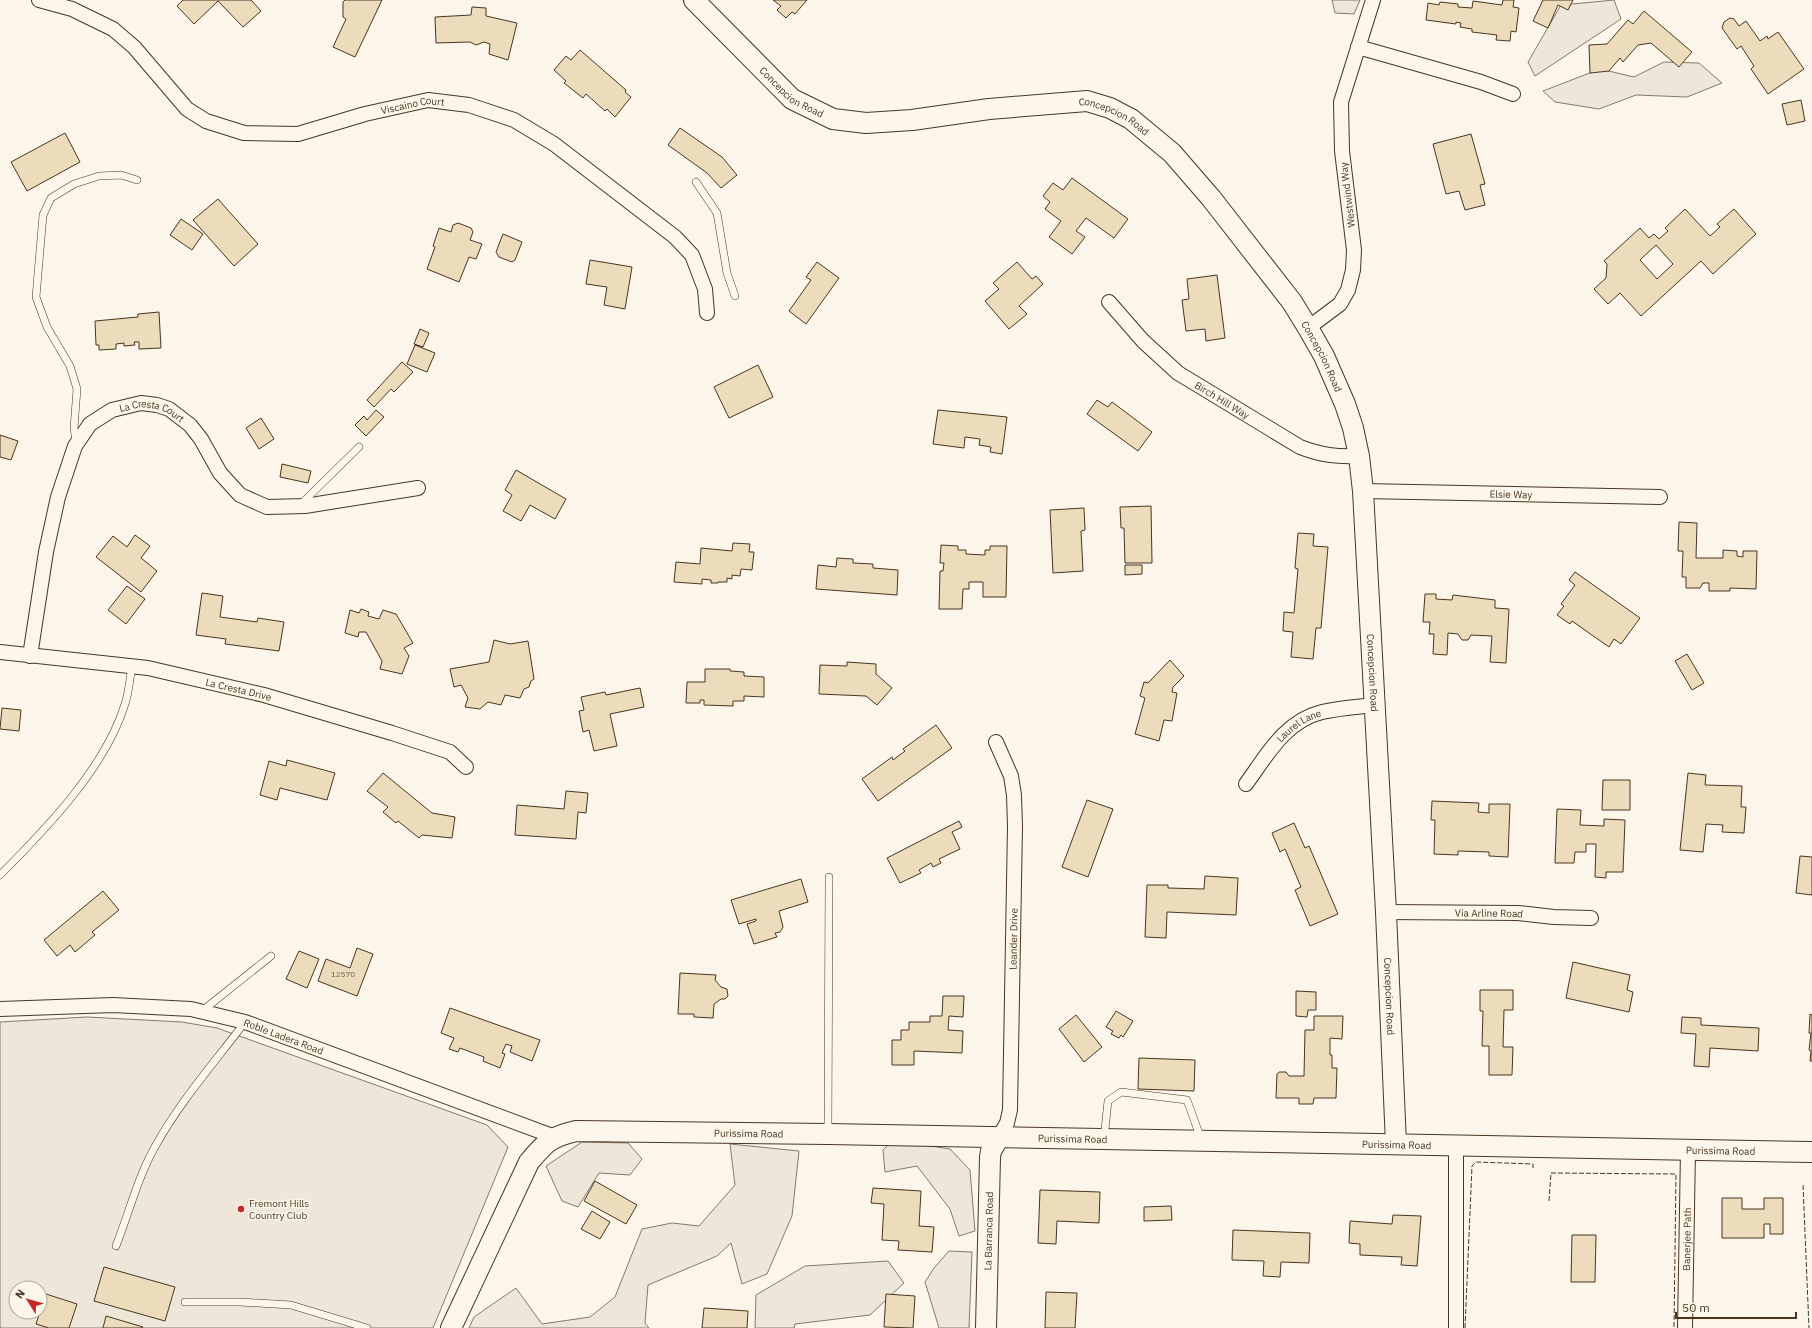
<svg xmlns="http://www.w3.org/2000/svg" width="1812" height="1328" font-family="'IBM Plex Sans',sans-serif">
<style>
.green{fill:#ede6d9;stroke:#887966;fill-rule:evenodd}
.building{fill:#ecdcbc;stroke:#4a3520;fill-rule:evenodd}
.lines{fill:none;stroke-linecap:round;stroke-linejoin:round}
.lane-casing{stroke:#4a3520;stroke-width:8}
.street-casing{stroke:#4a3520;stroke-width:16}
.secondary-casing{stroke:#4a3520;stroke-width:22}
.lane{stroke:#fbf6e9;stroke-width:7}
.street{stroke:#fbf6e9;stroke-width:14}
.secondary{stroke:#fbf6e9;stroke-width:20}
.fence{stroke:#4a3520;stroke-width:1;stroke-dasharray:5 2;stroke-linecap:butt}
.poi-dot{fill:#c62828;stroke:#fbf6e9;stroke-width:1.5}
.labels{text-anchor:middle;stroke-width:3;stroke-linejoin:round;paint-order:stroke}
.number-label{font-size:8px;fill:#725f47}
.street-label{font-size:10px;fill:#4a3520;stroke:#fbf6e9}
.poi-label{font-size:10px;fill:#4a3520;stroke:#fbf6e9;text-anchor:start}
</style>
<rect width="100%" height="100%" fill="#fbf6e9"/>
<path class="green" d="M1332,0H1360L1354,14L1335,13Z
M1614,0L1621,19L1535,76L1528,62L1561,5Z
M1664,62L1699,63L1722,83L1687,97L1636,95L1599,109L1555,102L1543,91L1600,69L1634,77Z
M87,1017L182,1022L217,1028L487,1125L508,1147L433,1328H0V1022ZM16,1288H40V1312H16Z
M893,1140L950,1149L970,1170L975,1231L959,1236L950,1209L917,1166L885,1172L883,1150Z
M582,1142L628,1143L642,1159L630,1175L599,1173L578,1207L562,1201L546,1166Z
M730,1144L799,1151L792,1216L767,1274L742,1284L731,1243L717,1256L648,1285L645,1323L649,1328H469L474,1317L516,1288L542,1324L590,1317L615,1297L642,1229L672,1223L699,1226L735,1185Z
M949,1251L972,1252L969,1328H939L925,1282L934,1268Z
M888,1261L904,1283L870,1315L795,1324L794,1328H755L756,1295L805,1266Z"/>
<path class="building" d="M183,0H251L261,11L243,27L218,1L194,24L177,6Z
M345,0H382L355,57L333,47L346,19L343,17V2Z
M773,0H807L795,14L792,12L786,18L777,10L781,6Z
M1503,0H1514L1513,7L1519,8L1516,32L1511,31L1510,41L1496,40L1497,35L1472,32V29L1460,27L1461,23L1456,22V24L1426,20L1428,3L1439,5L1440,2L1458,4V7L1472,8L1473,1L1502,5Z
M1543,0H1573L1568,10L1558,5L1548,28L1533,21Z
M472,7L486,8V16L517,23L508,60L489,54L490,44L484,42L476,45L470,42L436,43L435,17L471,15Z
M1644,11L1692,52L1679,67L1651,43L1638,45L1623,62L1620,58L1609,71L1590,73L1589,45L1607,44L1628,20L1633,24Z
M1730,18L1734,19L1739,26L1746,21L1760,41L1767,36L1768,39L1778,32L1804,69L1768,94L1751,69L1754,66L1741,46L1737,49L1722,28L1724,22Z
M580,50L626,90L625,92L631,97L615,117L607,109L605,111L586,94L583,98L564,83L566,81L554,70L566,56L571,60Z
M1801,100L1805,121L1787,125L1782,104Z
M680,128L722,157L737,175L721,188L707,173L668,145Z
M65,133L80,162L27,191L11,162Z
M1471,134L1485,184L1480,185L1485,205L1465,210L1459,191L1446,194L1433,144Z
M1072,178L1128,219L1114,238L1086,218L1076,231L1085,237L1072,254L1049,237L1061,221L1045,209L1050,202L1043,196L1053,183L1063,190Z
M218,199L258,244L234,266L193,220Z
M1685,209L1710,236L1720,227L1717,224L1734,209L1756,234L1713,274L1701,261L1641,316L1620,293L1608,304L1594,289L1606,278L1607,264L1604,261L1640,228L1649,238L1654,234L1659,239L1668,231L1665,228ZM1656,245L1673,264L1657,279L1640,260Z
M181,219L203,234L192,250L170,235Z
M458,223L471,228L473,232L470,240L482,244L476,259L469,257L459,282L427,269L435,247L433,246L439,228L451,232L453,225Z
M503,234L522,242L515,260L512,262L499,257L496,252Z
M590,260L632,267L625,309L604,305L607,287L586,284Z
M817,262L839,278L806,324L789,311L811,280L806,277Z
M1017,262L1032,279L1036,276L1043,284L1019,306L1027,314L1009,329L985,301L999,289L993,283Z
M1217,275L1225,338L1206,341L1205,329L1186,331L1182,300L1189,299L1187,279Z
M159,312L161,348L139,349V342H134L135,345L124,346V343L116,344V349L99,350V345H96L95,321L138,317V314Z
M420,329L429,333L423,347L414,344Z
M415,345L435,353L427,372L407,364Z
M402,362L413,372L394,392L391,389L374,407L367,400Z
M758,365L773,397L729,418L714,387Z
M1097,400L1108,407L1112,402L1152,432L1138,451L1087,414Z
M376,410L384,417L366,436L355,425L364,416L367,420Z
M938,410L1007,417L1002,454L990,452L991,447L979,445L980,439L965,437L964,448L933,444Z
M261,418L274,439L259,449L246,428Z
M0,435L18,441L11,460L0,457Z
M282,464L311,471L308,483L280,477Z
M516,470L566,499L555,519L530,505L521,521L503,511L512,495L505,490Z
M1151,506L1152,563H1125L1124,528H1121L1120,507Z
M1084,508L1085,530L1081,531L1083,571L1053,573L1050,510Z
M1679,522L1697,523L1696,558H1723V550L1737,551V556L1743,557V551H1757L1756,589L1730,588V591H1709V583H1703L1700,588H1686V577H1682L1683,551H1678Z
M1298,533L1314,534L1313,546L1328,547L1321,628H1316L1313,659L1291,657L1293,632L1283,631L1284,612L1294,613L1298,569L1295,568Z
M135,535L150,546L141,558L157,571L141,592L96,557L113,536L127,547Z
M733,543L750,544L749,552H754L752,570L741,569L740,576L732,575V579L727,578V582H718V583H711V580L702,579V584L674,582L676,562L700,564L701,548L732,551Z
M941,545L958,546V550H966V554L985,555V550H990V546H1007L1006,597H983V582H969V589H963L962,609H939L940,571H943L944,563H940Z
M837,558L853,559V563L873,564V568L898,570L897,595L816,589L818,565L836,567Z
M1125,565H1142V574L1125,575Z
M1575,572L1640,618L1621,644L1614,639L1609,647L1572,621L1570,624L1557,615L1564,606L1561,604L1575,585L1569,580Z
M127,586L145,599L126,624L108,610Z
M202,593L223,596L220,617L257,622L258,618L284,622L279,651L225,644L226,639L196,635Z
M1425,594H1436V599L1452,600L1453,595L1495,600V608L1509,609L1506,663L1490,662L1492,636L1471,635L1468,640H1462L1458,634L1448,633L1447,655L1433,654L1434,634H1429L1430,622H1423Z
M361,609L369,612L368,616L379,619L383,610L396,614L413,643L404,648L409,656L402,674L380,669L382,661L366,632H359L358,637L345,633L350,610L359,613Z
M494,640L510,644L528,641L534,679L531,681L529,687L524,689L520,698L505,695L501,705L488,702L480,709L465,707L468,698L461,685L454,687L450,669L489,662Z
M1687,654L1704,683L1692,690L1675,661Z
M1170,660L1184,676L1173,687L1172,692L1177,693L1172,721L1164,720L1159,741L1135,734L1145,698L1140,696L1144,682L1148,683Z
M847,662L876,664V674L892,688L877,705L866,696L819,694L820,665L847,666Z
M705,669H730V671L744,672V676L764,677V697L744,696V701H733V706L704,705V700H700V703H686L687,682H705Z
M640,688L644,707L610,714L617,746L594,751L589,730L583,732L579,711L584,710L581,697L605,692L606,695Z
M2,708L21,710L19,731L0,729Z
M936,725L952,748L878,801L862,779L892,757L893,760L905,751L903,749Z
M287,760L335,773L327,800L280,788L277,800L260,795L269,761L286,766Z
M383,773L432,813L455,817L452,838L422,835L419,838L398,821L396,823L383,812L388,807L367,791Z
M1688,773L1706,775L1705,785L1742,786L1741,807H1746L1744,833L1722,832L1723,825L1706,824L1703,852L1680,850Z
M1603,780H1630V810H1602Z
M566,791L588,793L586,813L578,812L576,839L515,835L517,805L564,809Z
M1087,800L1113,809L1088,877L1062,867Z
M1432,801L1479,803L1478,812L1489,813V804H1510L1508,857L1489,856V852L1458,851V855L1434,854L1435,820H1431Z
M1557,809L1581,810L1580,825L1604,826V819L1625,820L1623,872H1606V878L1595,877L1596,844H1586V852H1575L1574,863H1555Z
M959,821L962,827L952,832L960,849L939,859L941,863L933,867L931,863L919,870L921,873L900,883L887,858Z
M1294,823L1305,848L1309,846L1338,914L1310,926L1295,890L1301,887L1285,849L1280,852L1272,833Z
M1800,856L1812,857V895L1796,893Z
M1205,876L1238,878L1236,915L1167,912L1166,938L1145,937L1147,885H1168V888L1204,889Z
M801,879L808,902L779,911L783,927L780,932L775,933L777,937L754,944L747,924L756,921V919L739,924L731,900Z
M103,891L119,910L92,932L95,935L75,952L70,945L57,956L44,940Z
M357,948L373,954L357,996L318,981L326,959L350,968Z
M299,951L319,959L307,988L286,979Z
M1573,962L1630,975L1627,990L1633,992L1629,1012L1566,998Z
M680,973L716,975L715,980L721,987L727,989L728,996L725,999H721L714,1004L713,1018L694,1017V1014H678Z
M1480,990H1513V1010H1504L1503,1047H1513L1512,1075H1489V1046H1482L1483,1011H1480Z
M1296,991L1316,992V1010H1308L1307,1017L1296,1016Z
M943,996H964L963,1017L949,1016L948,1030L963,1031L962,1053L914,1051V1065H892V1040H901V1030H909V1022H930V1016H942Z
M450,1008L540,1040L532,1061L510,1052L512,1046L506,1044L502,1053L505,1054L500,1068L483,1061L484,1057L460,1048L458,1052L449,1049L454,1038L441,1033Z
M1116,1011L1133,1021L1123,1037L1121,1035L1119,1038L1111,1034L1113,1031L1106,1027Z
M1810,1014L1812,1015V1061H1810L1811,1051L1809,1050L1811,1033H1809Z
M1076,1015L1102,1047L1084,1062L1059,1029Z
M1314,1016H1343L1342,1039L1330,1038V1055H1332V1068H1337L1336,1098H1314L1313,1104H1299V1098H1276L1277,1074L1279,1072H1286L1289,1076H1304L1305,1030H1314Z
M1682,1017L1701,1018V1025L1759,1028L1758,1051L1710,1048L1709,1067L1694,1066L1696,1034L1681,1033Z
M1139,1058L1195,1060L1194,1091L1138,1089Z
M595,1181L637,1205L626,1224L584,1201Z
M873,1188L921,1191L919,1226L934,1227L932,1252L898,1250L899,1241L882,1240L884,1204L871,1203Z
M1040,1190L1100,1192L1099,1223L1057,1221L1056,1244L1038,1243Z
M1722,1198H1742V1209H1764V1198H1783V1234H1770V1224H1764V1238H1722Z
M1171,1206L1172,1220L1144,1221V1207Z
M592,1211L610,1222L600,1239L581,1229Z
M1393,1215L1421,1216L1417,1266L1401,1265L1402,1257L1360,1255V1244L1349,1243L1350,1221L1392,1224Z
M1233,1230L1310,1233L1309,1263L1281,1262L1280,1277L1263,1276L1264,1261L1232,1260Z
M1572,1235H1596L1595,1282H1571Z
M104,1267L175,1287L165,1321L94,1301Z
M1046,1292L1077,1293L1075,1328H1045Z
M46,1294L77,1304L69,1328H49L36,1324Z
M886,1294L915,1296L913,1328L884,1327Z
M704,1308L748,1311L747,1328H702Z
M106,1316L143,1327L142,1328H103Z"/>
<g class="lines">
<g class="lane-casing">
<path id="lane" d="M696,182L717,213L727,273L735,296
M76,442L74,428L77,389L70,366L47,327L36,297L43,215L51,198L74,184L99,176L121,175L137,180
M300,505L359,447
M0,875C46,829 106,767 125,704C129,692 130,678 132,665
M202,1011L271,956
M828,1134L829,877
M1104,1139L1108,1101L1121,1092L1187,1100L1201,1139
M116,1246C129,1213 138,1176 156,1145C181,1100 215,1062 245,1022
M185,1302H240L291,1305L367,1328"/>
</g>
<g class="street-casing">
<g id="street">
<path id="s1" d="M39,0L72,9L113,29L134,47L187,109L206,121L244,133L298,134L365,114L428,100L469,105L514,120L554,144L675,237L692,255L705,289L707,313"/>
<path d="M1358,47L1481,82L1513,94"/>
<path id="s2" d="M1109,302L1143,341L1178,373L1300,447C1321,455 1336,457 1359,456"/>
<path d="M1308,328L1340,304L1348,290L1353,270L1354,250L1342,151L1341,102L1373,0"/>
<path id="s3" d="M1363,491L1660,497"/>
<path id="s4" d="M0,652L148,668L264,695L392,733L450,752L466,767"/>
<path id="s5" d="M30,656L46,552L58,497L75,446L90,424L112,410L141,403L157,405L169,409L190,425L201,439L220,473L240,495L267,507L305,506L418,488"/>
<path d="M996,742L1011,776L1014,795L1015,826L1010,1110L1007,1123L999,1137"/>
<path id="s6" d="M1246,784C1267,755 1285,721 1322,712C1339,708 1357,707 1374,705"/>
<path id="s7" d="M1386,912L1518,913L1554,917L1591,918"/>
<path id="s8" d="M0,1009L113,1005L191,1009L245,1022L555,1137"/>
<path d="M1456,1328V1145"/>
<path id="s9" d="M1685,1328L1688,1150"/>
</g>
</g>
<g class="secondary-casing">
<g id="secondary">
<path id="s10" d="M694,0L792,99L833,119L866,123L912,120L989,109L1087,101L1110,108L1131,119L1172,153L1211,198L1292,302L1308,328L1324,356L1345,404L1353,428L1359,456L1363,491L1386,912L1396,1144"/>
<path id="s11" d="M451,1328L529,1162C545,1143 550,1137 576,1131L828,1134L1812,1152"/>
<path id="s12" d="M986,1328L990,1157L991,1151L999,1137"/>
</g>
</g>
<use href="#lane" class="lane"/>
<use href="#street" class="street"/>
<use href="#secondary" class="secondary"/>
<path class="fence" d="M1803,1185L1809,1328
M1549,1201L1551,1173L1676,1174L1674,1328
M1465,1328L1472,1166L1476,1162L1533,1164V1170"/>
</g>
<circle class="poi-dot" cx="241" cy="1209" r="4"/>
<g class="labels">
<g class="number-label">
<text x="343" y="977">12570</text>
</g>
<g class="street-label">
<text dy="4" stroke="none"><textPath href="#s10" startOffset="135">Concepcion Road</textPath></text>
<text dy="4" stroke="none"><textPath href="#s1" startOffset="424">Viscaino Court</textPath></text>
<text dy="4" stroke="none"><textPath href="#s10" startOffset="471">Concepcion Road</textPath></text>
<text transform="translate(1347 195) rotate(-97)" y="4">Westwind Way</text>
<text dy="4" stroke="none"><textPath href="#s10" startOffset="795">Concepcion Road</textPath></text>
<text dy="4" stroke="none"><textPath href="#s2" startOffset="151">Birch Hill Way</textPath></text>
<text dy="4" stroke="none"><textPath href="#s5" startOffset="310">La Cresta Court</textPath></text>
<text dy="4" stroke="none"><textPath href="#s3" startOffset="148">Elsie Way</textPath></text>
<text dy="4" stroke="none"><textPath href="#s10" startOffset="1119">Concepcion Road</textPath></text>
<text dy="4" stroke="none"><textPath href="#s4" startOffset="242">La Cresta Drive</textPath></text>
<text dy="4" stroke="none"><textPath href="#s6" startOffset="80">Laurel Lane</textPath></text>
<text dy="4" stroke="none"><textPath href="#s7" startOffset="103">Via Arline Road</textPath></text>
<text transform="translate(1013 939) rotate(-89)" y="4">Leander Drive</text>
<text dy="4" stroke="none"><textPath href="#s10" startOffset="1443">Concepcion Road</textPath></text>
<text dy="4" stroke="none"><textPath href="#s8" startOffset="288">Roble Ladera Road</textPath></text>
<text dy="4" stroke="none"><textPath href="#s11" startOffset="414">Purissima Road</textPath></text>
<text dy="4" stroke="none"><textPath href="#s11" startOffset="738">Purissima Road</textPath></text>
<text dy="4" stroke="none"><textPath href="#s11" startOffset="1062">Purissima Road</textPath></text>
<text dy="4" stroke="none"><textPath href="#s11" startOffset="1386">Purissima Road</textPath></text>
<text dy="4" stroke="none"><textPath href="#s12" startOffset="97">La Barranca Road</textPath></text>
<text dy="4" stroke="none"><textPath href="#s9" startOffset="89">Banerjee Path</textPath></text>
</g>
<g class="poi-label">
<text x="249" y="1207">Fremont Hills<tspan x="249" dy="12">Country Club</tspan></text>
</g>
</g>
<g transform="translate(28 1300) rotate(307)"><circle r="19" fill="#fbf6e9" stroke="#b4a999"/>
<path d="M0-3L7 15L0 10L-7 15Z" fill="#c62828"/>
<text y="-6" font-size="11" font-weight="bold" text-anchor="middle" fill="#4a3520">N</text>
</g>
<path d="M1676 1312v6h120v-6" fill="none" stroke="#4a3520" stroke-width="2"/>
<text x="1682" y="1312" font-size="12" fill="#4a3520" stroke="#fbf6e9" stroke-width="3" paint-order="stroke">50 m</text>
</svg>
